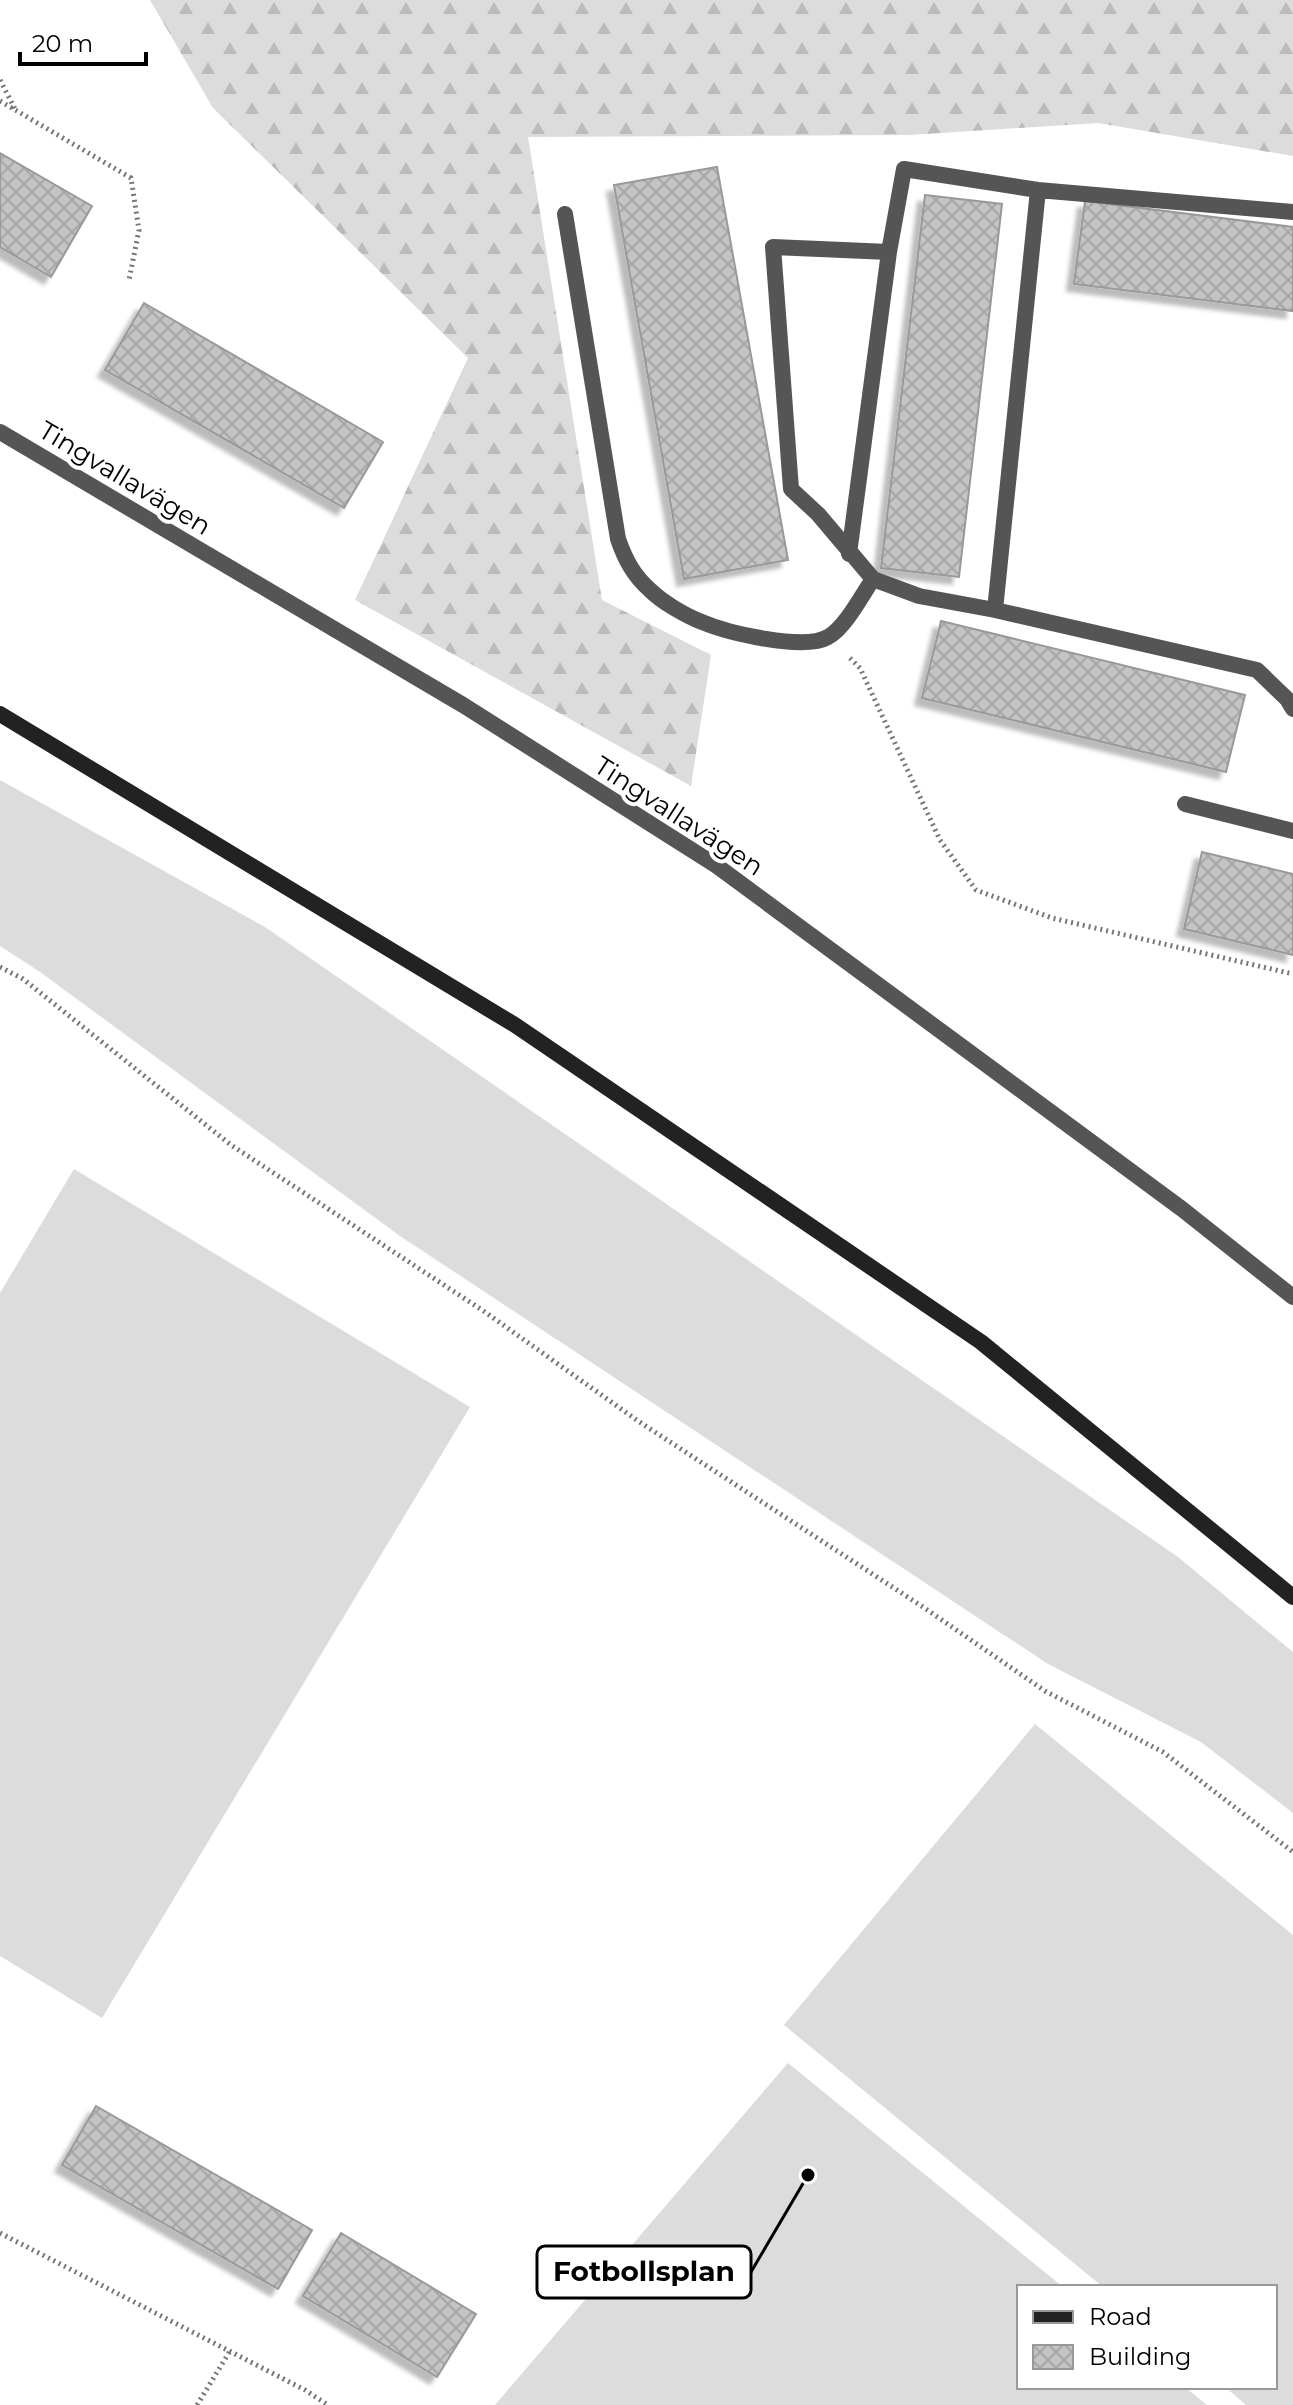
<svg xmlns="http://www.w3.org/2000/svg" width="1293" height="2405" font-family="Montserrat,sans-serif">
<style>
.grass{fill:#dcdcdc}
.forest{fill:url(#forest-firs)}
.building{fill:url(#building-cross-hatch);stroke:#999;stroke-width:2;filter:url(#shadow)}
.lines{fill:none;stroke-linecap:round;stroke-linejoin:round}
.path{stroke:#777;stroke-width:5;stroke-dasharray:2 4;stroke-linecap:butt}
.minor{stroke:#555;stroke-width:16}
.secondary{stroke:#222;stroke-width:16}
.labels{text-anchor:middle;stroke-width:8;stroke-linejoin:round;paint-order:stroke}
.street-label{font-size:26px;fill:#000;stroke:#fff}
.leader{fill:none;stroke:#000;stroke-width:3}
.callout-dot{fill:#000;stroke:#fff;stroke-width:3}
.callout{fill:#fff;stroke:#000;stroke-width:3}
.callout-label{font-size:28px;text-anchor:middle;font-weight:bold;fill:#000}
</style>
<defs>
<pattern id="forest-firs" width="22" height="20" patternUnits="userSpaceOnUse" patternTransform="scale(2)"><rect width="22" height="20" fill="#dcdcdc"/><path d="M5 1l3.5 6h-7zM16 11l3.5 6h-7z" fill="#bbb"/></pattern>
<pattern id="building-cross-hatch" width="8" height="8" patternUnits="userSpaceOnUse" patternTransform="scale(2)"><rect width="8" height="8" fill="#c4c4c4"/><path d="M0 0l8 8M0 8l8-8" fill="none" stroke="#a7a7a7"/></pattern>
<filter id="shadow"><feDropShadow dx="-7" dy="7" stdDeviation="2" flood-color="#0004"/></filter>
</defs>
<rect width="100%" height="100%" fill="#fff"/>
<path class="grass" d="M0,780L265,927L1178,1557L1293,1652V1813L1201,1742L1048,1664L400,1236L40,972L0,946Z
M74,1169L470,1407L102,2018L0,1956V1293Z
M1035,1724L1293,1935V2405H1246L1225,2387H1275V2287H1103L784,2025Z
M788,2063L1063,2287H1019V2387H1185L1207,2405H495Z"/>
<path class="forest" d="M150,0H1293V156L1098,123L910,135L528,137L602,600L711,655L691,786L355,600L468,358L213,108Z"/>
<path class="building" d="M0,153L92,206L51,277L0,247Z
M717,167L788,560L684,579L614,185Z
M925,195L1002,204L959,577L881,568Z
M1085,201L1293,227V311L1074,284Z
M144,303L383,442L344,508L105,370Z
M941,621L1245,695L1226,772L922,698Z
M1202,852L1293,874V955L1184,929Z
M96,2106L312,2230L278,2289L62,2165Z
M341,2233L476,2314L437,2377L303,2296Z"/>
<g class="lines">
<path class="path" d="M0,80L16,111
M0,101L131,178L139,230L129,280
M850,658L860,668L940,840L976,890L1052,918L1293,974
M0,967L23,979L231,1145L485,1312L638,1421L923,1607L1045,1691L1163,1752L1293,1852
M0,2233L305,2390L328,2405
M197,2405L230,2351"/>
<path class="minor" d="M1293,212L1038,190L904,169L889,252L773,247L791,489L818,514L873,579L919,596L995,610L1257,670L1287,699L1293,709
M565,214L618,539C625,559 633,575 650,590C662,602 686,616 702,622C728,633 804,651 828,637C845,628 862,595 873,579
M0,432L463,705L717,866L1182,1209L1293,1297
M849,554L889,252
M995,610L1038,190
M1185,804L1293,831"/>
<path class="secondary" d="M0,714L515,1025L981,1342L1293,1597"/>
</g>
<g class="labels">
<g class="street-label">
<text transform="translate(125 478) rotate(31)" y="9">Tingvallavägen</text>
<text transform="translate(679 816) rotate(33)" y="9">Tingvallavägen</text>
</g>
</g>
<path class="leader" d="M808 2175L751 2272"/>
<circle class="callout-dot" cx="808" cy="2175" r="8"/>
<rect class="callout" x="537" y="2246" width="214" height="52" rx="8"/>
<g class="callout-label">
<text x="644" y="2281">Fotbollsplan</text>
</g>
<rect x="1017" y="2285" width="260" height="104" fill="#ffffff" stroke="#999999" stroke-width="2"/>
<rect x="1033" y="2311" width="40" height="12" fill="#222222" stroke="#999999" stroke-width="2"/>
<text x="1089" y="2325" font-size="24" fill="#000000">Road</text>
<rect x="1033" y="2345" width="40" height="24" fill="url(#building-cross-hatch)" stroke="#999999" stroke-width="2"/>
<text x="1089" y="2365" font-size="24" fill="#000000">Building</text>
<path d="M20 52v12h126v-12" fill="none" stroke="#000000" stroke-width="4"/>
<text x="32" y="52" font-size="24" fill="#000000" stroke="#ffffff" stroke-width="6" paint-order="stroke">20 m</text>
</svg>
